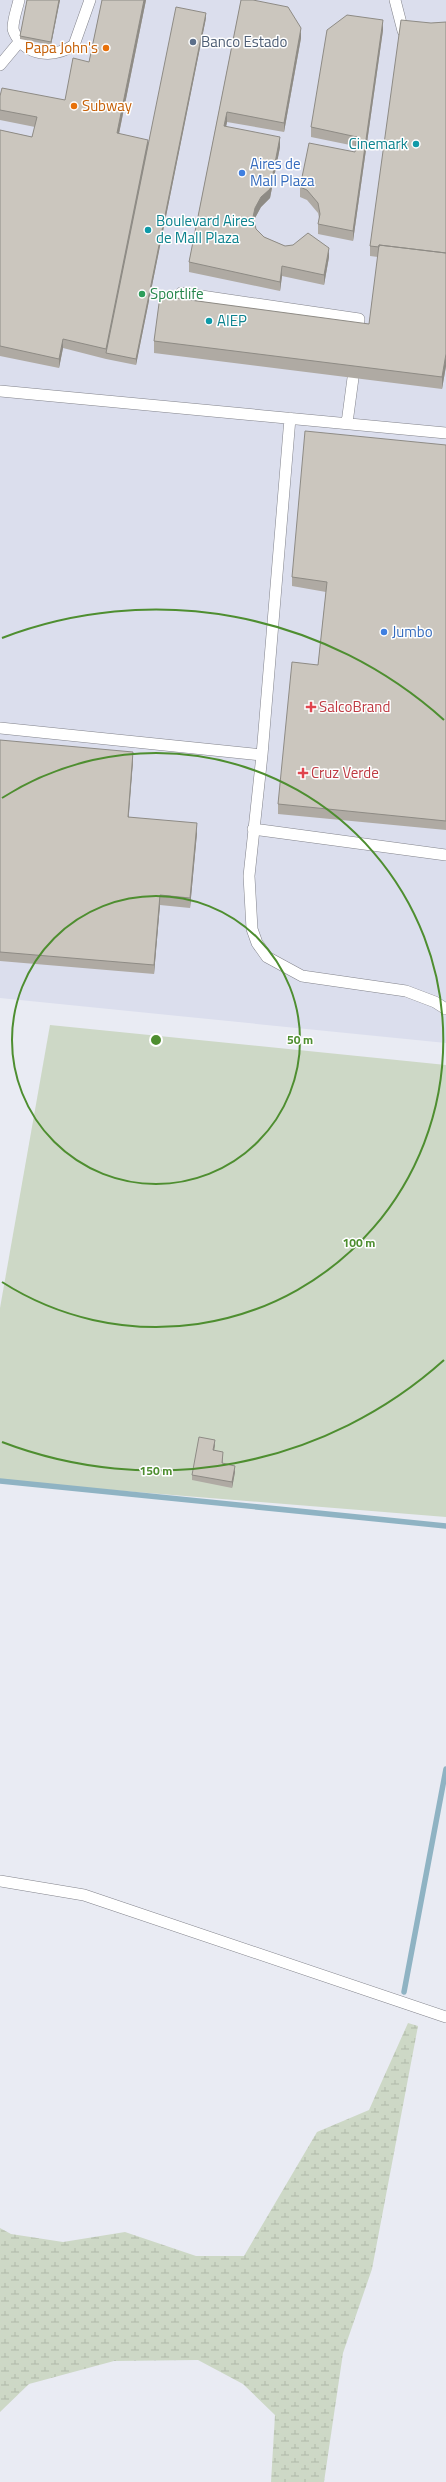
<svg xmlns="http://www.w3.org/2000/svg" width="446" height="2482" font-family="'Titillium Web',sans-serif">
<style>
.built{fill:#dbdeed}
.wetland{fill:url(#wetland-marsh)}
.park{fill:#cdd8c6}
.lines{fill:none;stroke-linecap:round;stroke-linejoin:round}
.stream{stroke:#8fb3c3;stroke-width:5.5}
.service-casing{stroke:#82838b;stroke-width:12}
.service{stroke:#fff;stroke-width:11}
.wall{fill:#afaaa3}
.shaded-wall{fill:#8e8b85}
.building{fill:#cbc6be;stroke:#8e8b85}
.ring{fill:none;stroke:#4e8e30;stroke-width:2}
.service-dot{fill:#5c6f8a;stroke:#fff;stroke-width:1.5}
.food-dot{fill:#e8710a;stroke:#fff;stroke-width:1.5}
.culture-dot{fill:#0f9aa8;stroke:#fff;stroke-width:1.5}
.shop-dot{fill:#3f7fe0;stroke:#fff;stroke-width:1.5}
.leisure-dot{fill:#2e9e5b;stroke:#fff;stroke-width:1.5}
.health-dot{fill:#e0444e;stroke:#fff;stroke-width:1.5}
.labels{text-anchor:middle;stroke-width:3;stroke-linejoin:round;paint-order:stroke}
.service-label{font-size:15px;fill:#4e5e75;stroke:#fff;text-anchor:start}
.food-label{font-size:15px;fill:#c56008;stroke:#fff;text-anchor:end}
.culture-label{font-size:15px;fill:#0d838f;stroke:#fff;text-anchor:start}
.shop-label{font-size:15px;fill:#366cbe;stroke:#fff;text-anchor:start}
.leisure-label{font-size:15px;fill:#27864d;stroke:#fff;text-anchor:start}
.health-label{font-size:15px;fill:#be3a42;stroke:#fff;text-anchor:start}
.centre{fill:#4e8e30;stroke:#fff;stroke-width:2}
.ring-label{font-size:12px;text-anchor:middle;font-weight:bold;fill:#4e8e30;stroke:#fff;stroke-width:3;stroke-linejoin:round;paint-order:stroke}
</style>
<defs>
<pattern id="wetland-marsh" width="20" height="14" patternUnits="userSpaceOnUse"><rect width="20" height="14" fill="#cdd8c6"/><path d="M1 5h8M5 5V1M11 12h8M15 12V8" fill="none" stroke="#afb8a9"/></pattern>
</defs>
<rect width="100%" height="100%" fill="#e9ebf3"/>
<path class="built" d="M0,0H446V1043L0,998Z"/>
<path class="wetland" d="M408,2023L418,2026L372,2269L343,2353L324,2482H271L275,2415L243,2384L198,2360L114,2361L29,2384L0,2412V2228L11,2234L63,2242L125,2232L196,2256H244L317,2132L369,2110Z"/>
<path class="park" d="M50,1025L446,1065V1517L0,1481V1308Z"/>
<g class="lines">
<path class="stream" d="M0,1481L446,1526
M404,1992L446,1769"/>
<g class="service-casing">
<path id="service" d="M19,0C17,9 13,19 13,28C13,31 16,36 18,39C32,57 56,57 74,45L90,0
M395,0L403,31
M0,65L20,41
M181,293L359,319L358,334
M0,391L446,433
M290,418L262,755L249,876L252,929L257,943L267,957L302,976L406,991L435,1002L446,1009
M347,423L353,378
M0,728L262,755
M253,829L446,855
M0,1881L84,1895L446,2017"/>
</g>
<use href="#service" class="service"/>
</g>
<path class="wall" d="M27,0H60L51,45L20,39V36Z
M102,0H146L119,134L148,144L206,18L136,365L106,359L63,348L59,368L0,356V130L32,137L35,127L0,120V96L65,100L89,62Z
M241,0L301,38L284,132L227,122L226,127L280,147L270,198L261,207L255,218L254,222L256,229L264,237L285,246L329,257L324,285L282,276L280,291L189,272V262Z
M446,22V366L442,389L154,353V341L369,324L378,257L370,256V246L431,23Z
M383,30L353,241L318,234V224L319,218L318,213L307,200L300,197V187L355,152V146L311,137V127Z
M446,445V830L278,814V804L318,665L326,592L292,586V577Z
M0,740L133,761L128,817L197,833L190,908L160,905L154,974L0,961Z
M215,1445L214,1451L223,1458V1464L235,1472L232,1488L192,1480V1475Z"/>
<path class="shaded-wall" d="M59,0H60L51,45V42Z
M144,0H146L117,143V133Z
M206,13V18L136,365V359Z
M383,20V30L353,241V231Z
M301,28V38L284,132V123Z
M227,112V122L224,136V126Z
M280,137V147L270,198L261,207L255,218L253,227V217L255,208Z
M148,140V150L106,353V349Z
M329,248V257L324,285V275Z
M282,266V276L280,291V282Z
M63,339V348L59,368V359Z
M446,354V366L442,389V377Z
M133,752V761L128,827V817Z
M197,823V833L190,908V898Z
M160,895V905L154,974V965Z
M215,1440V1445L213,1456V1450Z
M235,1466V1472L232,1488V1482Z"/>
<path class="building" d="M27,0H59L51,42L20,36Z
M102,0H144L117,133L148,140L106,349L63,339L59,359L0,346V130L32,137L37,117L0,110V96L2,88L65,100L73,58L89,62Z
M241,0H253L288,7L301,28L284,123L227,112L224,126L280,137L270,189L261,197L255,208L253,217L256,229L264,237L285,246L293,245L308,233L329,248L324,275L282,266L280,282L189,262Z
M176,7L206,13L136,359L106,353Z
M347,15L383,20L353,231L318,224L320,214L318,203L307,190L300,187L309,143L355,152L357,137L311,127L327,30Z
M401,20L431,23L446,22V253L379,245V247L370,246Z
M379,245L446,253V354L442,377L154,341L160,296L369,324Z
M305,431L446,445V821L278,804L292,662L318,665L327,582L292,577Z
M0,740L133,752L128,817L197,823L190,898L160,895L154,965L0,952Z
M199,1437L215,1440L213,1450L223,1452L222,1463L235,1466L232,1482L192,1475Z"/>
<g class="ring">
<circle cx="156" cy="1040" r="144"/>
<path d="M2 798A287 287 0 1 1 2 1282"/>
<path d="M444 1360A431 431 0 0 1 2 1442M2 638A431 431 0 0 1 444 720"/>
</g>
<circle class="service-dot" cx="193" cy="42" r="4"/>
<g class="food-dot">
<circle cx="106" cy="48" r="4"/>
<circle cx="74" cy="106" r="4"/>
</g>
<g class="culture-dot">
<circle cx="416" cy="144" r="4"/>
<circle cx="148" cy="230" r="4"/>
<circle cx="209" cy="321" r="4"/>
</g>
<g class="shop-dot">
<circle cx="242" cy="173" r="4"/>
<circle cx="384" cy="632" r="4"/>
</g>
<circle class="leisure-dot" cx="142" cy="294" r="4"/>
<g class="health-dot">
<path d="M309 701h4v4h4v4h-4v4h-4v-4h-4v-4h4z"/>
<path d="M301 767h4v4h4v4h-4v4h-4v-4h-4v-4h4z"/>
</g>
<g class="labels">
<g class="service-label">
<text x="201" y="47">Banco Estado</text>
</g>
<g class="food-label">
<text x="98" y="53">Papa John's</text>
<text x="82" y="111" text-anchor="start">Subway</text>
</g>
<g class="culture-label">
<text x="408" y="149" text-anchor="end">Cinemark</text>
<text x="156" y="226">Boulevard Aires<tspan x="156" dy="17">de Mall Plaza</tspan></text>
<text x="217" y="326">AIEP</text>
</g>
<g class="shop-label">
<text x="250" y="169">Aires de<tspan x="250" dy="17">Mall Plaza</tspan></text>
<text x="392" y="637">Jumbo</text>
</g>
<g class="leisure-label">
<text x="150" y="299">Sportlife</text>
</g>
<g class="health-label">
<text x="319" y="712">SalcoBrand</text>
<text x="311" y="778">Cruz Verde</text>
</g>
</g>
<circle cx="156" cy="1040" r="6" class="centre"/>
<g class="ring-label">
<text x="300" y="1044">50 m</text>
<text x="359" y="1247">100 m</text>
<text x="156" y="1475">150 m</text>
</g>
</svg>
